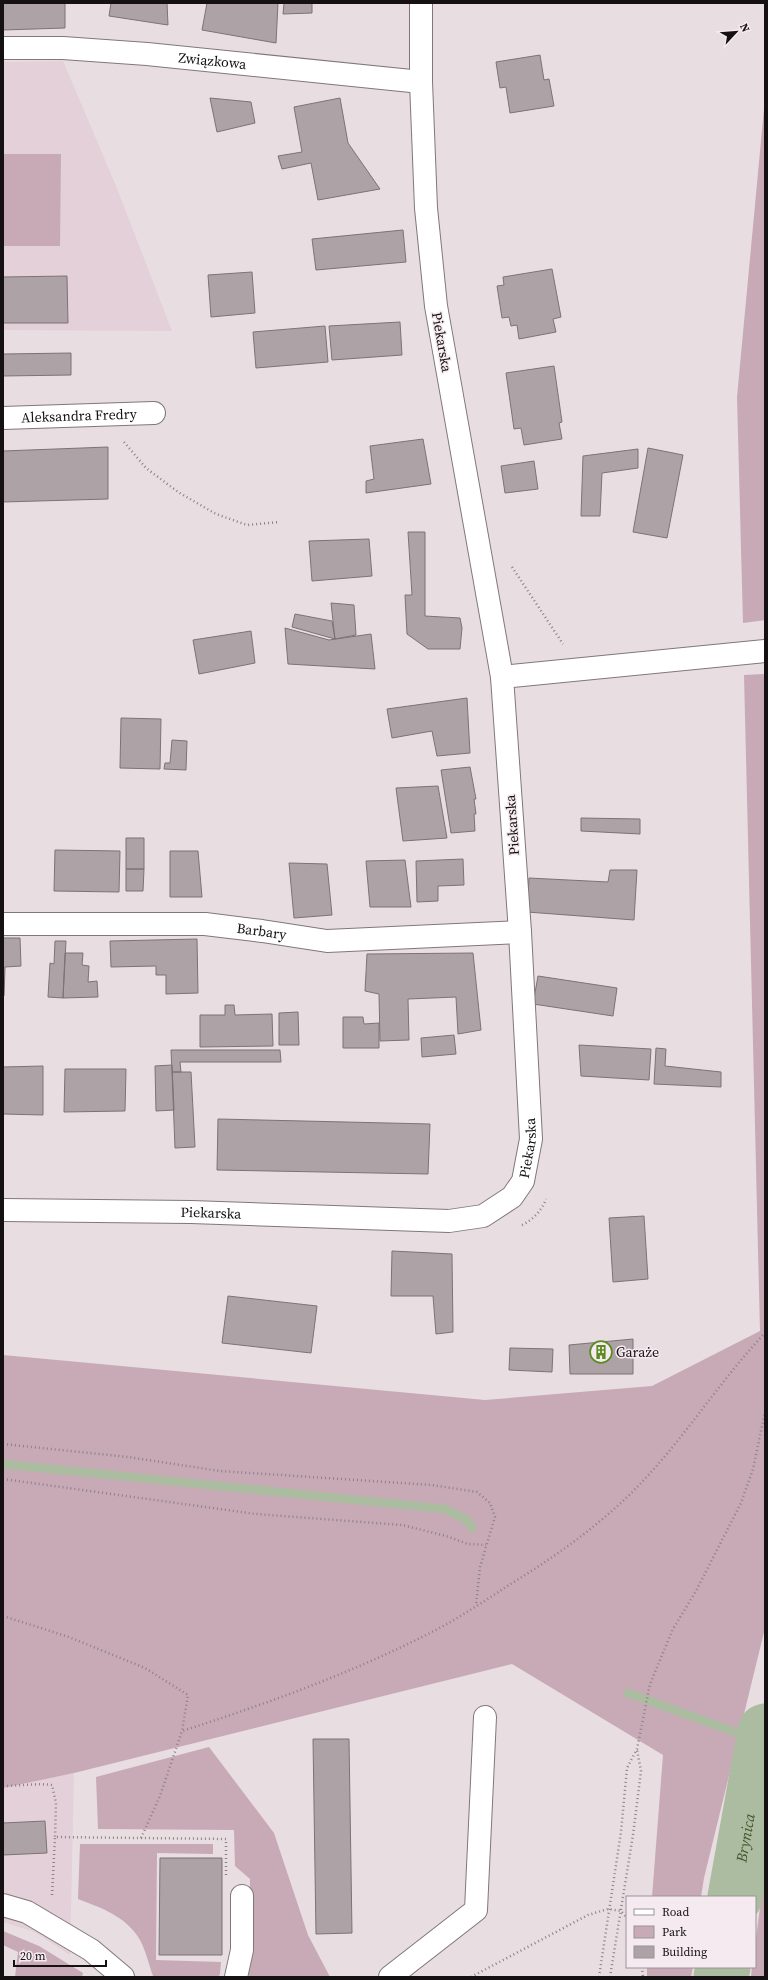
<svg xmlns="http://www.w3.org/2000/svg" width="768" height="1980" font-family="'Source Serif 4',serif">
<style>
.built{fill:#e3d0d8}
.green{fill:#c8a9b6}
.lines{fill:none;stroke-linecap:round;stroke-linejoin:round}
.stream{stroke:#acbca0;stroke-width:9}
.river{stroke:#acbca0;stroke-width:55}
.building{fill:#ada3a7;stroke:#7d7377}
.minor-casing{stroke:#81777b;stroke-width:24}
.path{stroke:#8a8285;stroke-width:2.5;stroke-dasharray:1 3;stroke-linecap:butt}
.minor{stroke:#fff;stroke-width:22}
.labels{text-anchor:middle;stroke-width:3;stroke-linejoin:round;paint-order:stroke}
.street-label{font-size:14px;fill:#151113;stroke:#f5eaef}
.poi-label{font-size:14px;fill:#151113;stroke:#f5eaef;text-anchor:start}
.water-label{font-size:15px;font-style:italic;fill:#41582d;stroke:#f5eaef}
</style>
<rect width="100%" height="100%" fill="#e8dde1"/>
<path class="built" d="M63,61L116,186L172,331L3,330V62Z
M74,1773L70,1955L35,1932L3,1922V1788Z"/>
<path class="green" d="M765,98V620L743,623L737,397Z
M3,154H61L60,246H3Z
M765,674V1628L704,1878L701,1897H652L663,1755L512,1664L74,1773L3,1788V1355L485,1400L652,1386L760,1331L744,675Z
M209,1747L274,1833L308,1935L330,1977H249L250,1879L235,1866L234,1830L98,1829L96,1777Z
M80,1844H213V1854L157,1853L156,1960L221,1962L220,1974L218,1977L153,1976C149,1965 146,1951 140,1940C127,1917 102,1908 78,1899Z
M765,1869V1977H751L752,1967H755V1946Z
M3,1931L39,1946L83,1973L82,1977H15L18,1952L3,1945Z
M647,1967H693L691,1977H647Z"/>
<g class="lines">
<path class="stream" d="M3,1464L445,1509L467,1520L472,1528
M628,1693L762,1742"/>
<g class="river">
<path id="s1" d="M735,1897L765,1731"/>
<path d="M721,1977L723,1967"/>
</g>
</g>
<path class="building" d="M3,3H65V28L3,30Z
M111,3H167L168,25L109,16Z
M207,3H278L276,43L202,30Z
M284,3H312V13L283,14Z
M540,55L544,80L549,79L554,106L510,113L506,87L500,88L496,62Z
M210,98L251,102L255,123L217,132Z
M340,98L348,143L380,189L318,200L311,163L282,169L278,156L302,152L294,107Z
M403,230L406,262L316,270L312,239Z
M552,269L561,317L553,319L556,332L519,339L517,325L511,326L509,317L502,318L497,286L504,285L503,277Z
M252,272L255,313L211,317L208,275Z
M67,276L68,323H3V277Z
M400,322L402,355L332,360L329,326Z
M325,326L328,362L256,368L253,332Z
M71,353V375L3,376V354Z
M554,366L562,422L559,423L562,439L524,445L521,428L514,429L506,373Z
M423,439L431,484L366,493V481L374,479L370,446Z
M108,447V499L3,502V451Z
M648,448L683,455L667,538L633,532Z
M638,449V468L602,473L600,516H581L583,456Z
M534,461L538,489L505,493L501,466Z
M408,532H425V616L460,618L462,628L460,649H428L407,634L405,595H412Z
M369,539L372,576L312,581L309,541Z
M331,603L354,605L356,635L335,639Z
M295,614L332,621L335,639L292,627Z
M285,628L329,640L371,634L375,669L288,664Z
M251,631L255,663L199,674L193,640Z
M467,698L470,753L437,756L432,731L392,738L387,709Z
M121,718L161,719L160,769L120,768Z
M172,740L187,741L186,770L164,769L165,763H170Z
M470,767L476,799H474L476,814H474L475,831L451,833L441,770Z
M438,786L447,838L403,841L396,788Z
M581,818L640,819V834L581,831Z
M126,838H144V869H126Z
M55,850L120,851L119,892L54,891Z
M170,851H198L202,897H170Z
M463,859L464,885L438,886V901L417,902L416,861Z
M405,860L411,907H370L366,861Z
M289,863L327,864L332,915L294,918Z
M126,869H144L143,891H126Z
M610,870H637L634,920L527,912L529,878L608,882Z
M3,938H20L21,966L5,967L4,996H3Z
M197,939L198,993L166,994V975H156V966L111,967L110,941Z
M55,941H66L63,998L48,997L50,963L54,964Z
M65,953H83L82,965L89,966L88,982L97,981L98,997L63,998Z
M473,953L481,1030L458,1034L456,997L408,999L409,1040L380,1041L379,994L365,991L367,954Z
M538,976L617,988L613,1016L533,1004Z
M225,1005H234L235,1015L272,1014L273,1046L200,1047V1015H225Z
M298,1012L299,1045H279V1013Z
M343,1017H363L364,1024L379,1023V1048H343Z
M454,1035L456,1054L422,1057L421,1038Z
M579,1045L651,1049L649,1080L581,1076Z
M656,1048L666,1049L665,1066L721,1072V1087L654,1084Z
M171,1050H280L281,1062H180L181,1072H172Z
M172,1065L174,1110L156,1111L155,1066Z
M43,1066V1115L3,1114V1067Z
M65,1069H126L125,1111L64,1112Z
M172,1072H191L195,1147L175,1148Z
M218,1119L430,1124L428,1174L217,1170Z
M644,1216L648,1279L613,1282L609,1218Z
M392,1251L452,1254L453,1332L436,1334L433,1296H391Z
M228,1296L317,1306L311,1353L222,1343Z
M633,1339V1374H570L569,1345Z
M510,1348L553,1349L552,1372L509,1370Z
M313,1739H349L352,1933L316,1934Z
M45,1821L47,1853L3,1855V1823Z
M160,1858H222V1955H159Z"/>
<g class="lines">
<g class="minor-casing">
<g id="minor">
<path id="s2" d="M3,48H63L147,54L421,82"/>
<path id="s3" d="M3,418L154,413"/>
<path d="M502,677L765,651"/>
<path id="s4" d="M3,924H205L262,931L327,941L520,932"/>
<path id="s5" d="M3,1210L191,1212L449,1221L483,1216L512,1197L523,1181L531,1139L520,932L502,677L436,306L426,208L421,82V3"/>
<path d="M3,1905L27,1912L91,1950L123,1977"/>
<path d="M236,1977L242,1950V1896"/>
<path d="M390,1977L476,1910L485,1717"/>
</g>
</g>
<path class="path" d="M124,442L146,468L178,492L216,514L247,525L279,522
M512,567L563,644
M522,1225C533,1220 542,1210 546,1199
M3,1444L128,1457L220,1471L432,1485L477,1492L490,1503L495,1517L480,1567L476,1605
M3,1479L256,1514L402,1525L446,1536L468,1544L486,1545
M3,1616L69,1637L145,1668L188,1695L182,1731C266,1704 349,1674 428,1634C456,1620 483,1602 509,1585C550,1560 590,1532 625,1499C678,1449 715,1386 765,1333
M3,1786C20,1786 36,1783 52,1785L56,1803L55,1837
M141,1838L160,1796L182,1731
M52,1895L55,1837L226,1839V1875
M642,1967L643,1977
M471,1977L588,1915L608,1909L621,1911L627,1918
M599,1977L621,1832L627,1768L637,1749L650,1684L673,1629L696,1591L741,1503L753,1469L765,1412
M610,1977L633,1835L641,1771L637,1750
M765,1977V1976"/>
<use href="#minor" class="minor"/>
</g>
<defs>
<g id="building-ring" transform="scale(1.15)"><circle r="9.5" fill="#f5eaef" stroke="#5b8c21" stroke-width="1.5"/><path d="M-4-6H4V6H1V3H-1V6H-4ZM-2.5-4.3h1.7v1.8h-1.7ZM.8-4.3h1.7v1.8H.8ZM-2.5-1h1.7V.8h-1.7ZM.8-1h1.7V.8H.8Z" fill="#5b8c21"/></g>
</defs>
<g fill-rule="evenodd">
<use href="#building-ring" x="601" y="1352"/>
</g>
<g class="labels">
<g class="street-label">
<text dy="5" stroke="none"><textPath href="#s2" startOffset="210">Związkowa</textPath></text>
<text transform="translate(442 342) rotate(80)" y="5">Piekarska</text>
<text dy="5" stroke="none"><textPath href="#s3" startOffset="76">Aleksandra Fredry</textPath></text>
<text transform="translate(512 825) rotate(-94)" y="5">Piekarska</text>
<text dy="5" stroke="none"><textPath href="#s4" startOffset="259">Barbary</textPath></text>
<text dy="5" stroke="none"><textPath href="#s5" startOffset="568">Piekarska</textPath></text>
<text dy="5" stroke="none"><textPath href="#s5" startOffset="208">Piekarska</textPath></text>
</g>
<g class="poi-label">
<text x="616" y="1357">Garaże</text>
</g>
<g class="water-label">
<text dy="5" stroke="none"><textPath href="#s1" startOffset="60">Brynica</textPath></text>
</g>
</g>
<rect width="768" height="1980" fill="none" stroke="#151113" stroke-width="8"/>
<rect x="626" y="1896" width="130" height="72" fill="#f5eaef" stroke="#9b9397"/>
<rect x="634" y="1909" width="20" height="6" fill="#ffffff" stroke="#9b9397"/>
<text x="662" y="1916" font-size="12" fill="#151113">Road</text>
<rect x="634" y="1926" width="20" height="12" fill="#c8a9b6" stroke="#9b9397"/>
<text x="662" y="1936" font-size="12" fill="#151113">Park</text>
<rect x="634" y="1946" width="20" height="12" fill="#ada3a7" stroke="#9b9397"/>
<text x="662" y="1956" font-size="12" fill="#151113">Building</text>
<g transform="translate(736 32) rotate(64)" stroke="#f5eaef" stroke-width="3" paint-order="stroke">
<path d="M0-3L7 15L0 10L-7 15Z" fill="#151113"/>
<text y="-6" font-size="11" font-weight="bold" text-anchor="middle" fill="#151113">N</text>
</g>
<path d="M14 1960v6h92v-6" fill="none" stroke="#151113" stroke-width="2"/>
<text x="20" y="1960" font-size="12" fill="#151113" stroke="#f5eaef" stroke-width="3" paint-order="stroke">20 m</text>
</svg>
